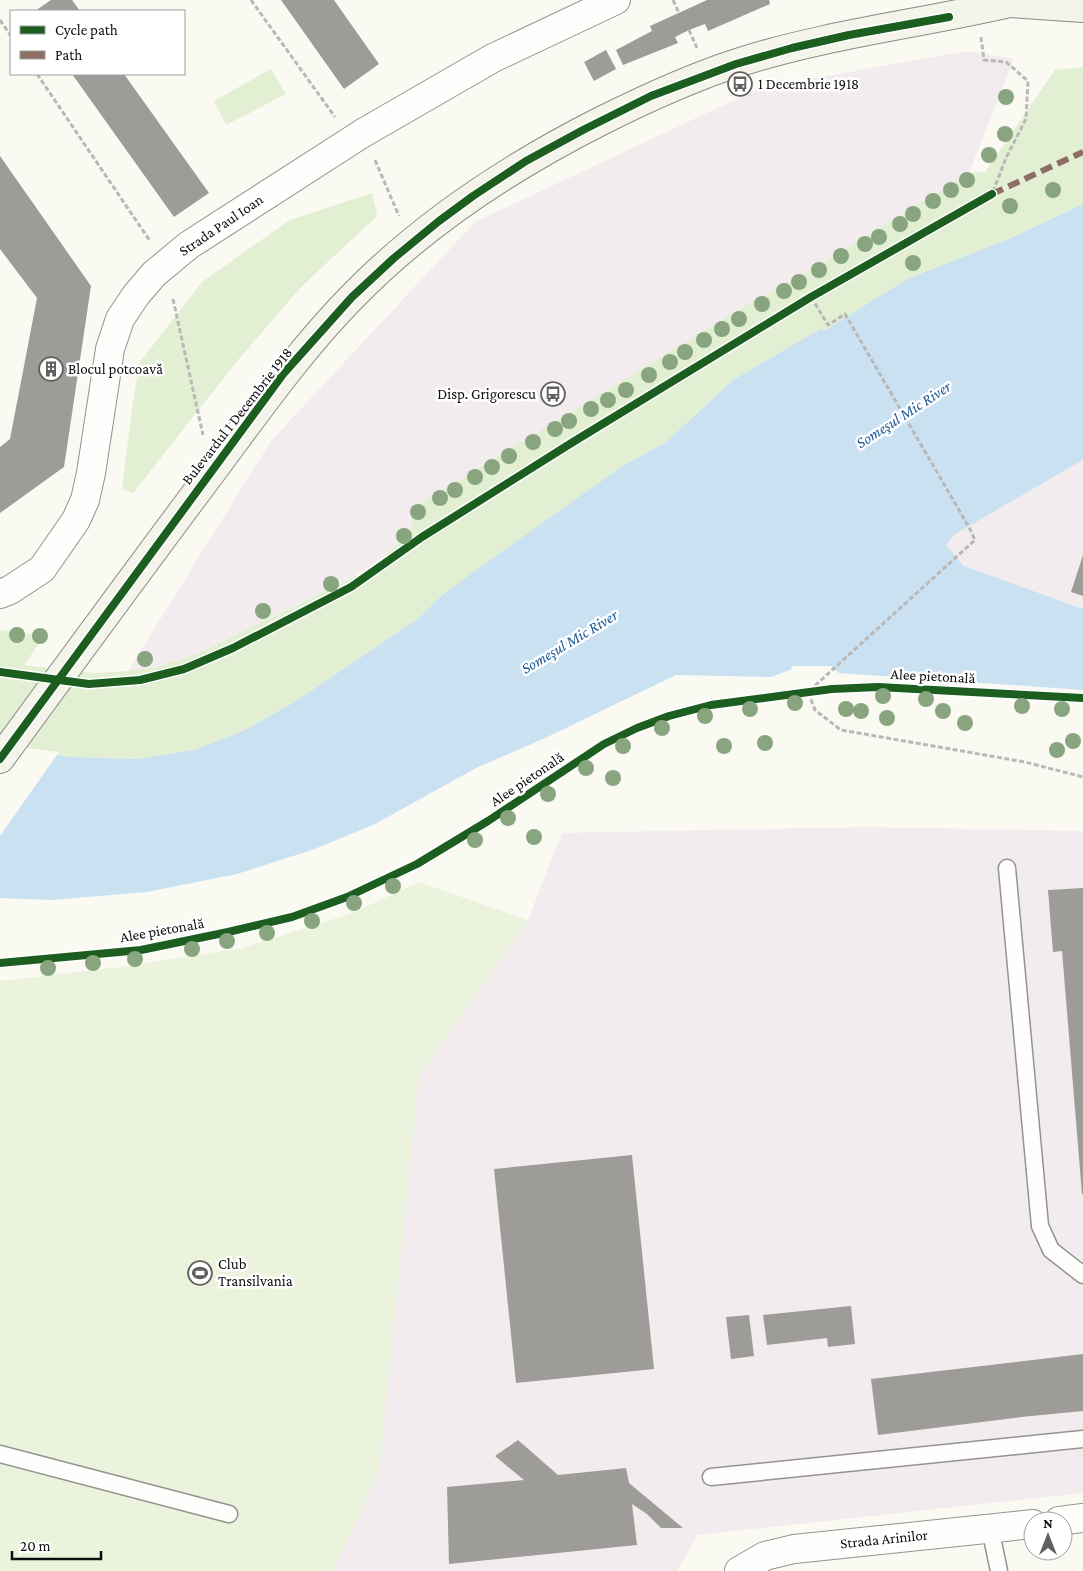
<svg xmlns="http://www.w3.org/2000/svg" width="1083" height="1571" font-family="'Crimson Pro',serif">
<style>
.industrial{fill:#f2ecee}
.green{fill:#e2efd3}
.pitch{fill:#ebf3dd}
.water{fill:#cae1f2}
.pier{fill:#faf9f2}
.building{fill:#9d9c98}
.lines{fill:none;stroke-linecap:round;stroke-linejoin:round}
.service-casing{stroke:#949390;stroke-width:19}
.minor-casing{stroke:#949390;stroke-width:30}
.tertiary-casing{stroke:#949390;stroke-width:30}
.secondary-casing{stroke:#8a8a87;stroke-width:30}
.path{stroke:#b8b8b6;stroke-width:3;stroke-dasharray:5 2.5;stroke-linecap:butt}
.service{stroke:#fefefd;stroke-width:16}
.minor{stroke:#fefefd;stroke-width:28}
.tertiary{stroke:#fefefd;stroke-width:28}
.secondary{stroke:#f4f4ea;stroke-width:28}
.quiet{stroke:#8d6e63;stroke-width:6;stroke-dasharray:12 6;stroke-linecap:butt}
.cycleway-casing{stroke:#fff;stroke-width:11}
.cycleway{stroke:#1b5e20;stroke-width:8}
.tree{fill:#88a580}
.labels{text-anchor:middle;stroke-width:5;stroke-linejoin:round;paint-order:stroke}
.poi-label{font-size:15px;fill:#0d0d0d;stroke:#fff;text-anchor:start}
.street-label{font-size:15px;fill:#0d0d0d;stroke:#fff}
.water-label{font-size:16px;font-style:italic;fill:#1f5997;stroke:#fff}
</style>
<rect width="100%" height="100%" fill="#faf9f2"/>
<path class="industrial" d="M966,51L1014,59L969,173L822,263L755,300L412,532L367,569L199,653L156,667L128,671L271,441L475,222L760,88Z
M1083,460V609L964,566L946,545L953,536L962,530Z
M867,827L1083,831V1493L698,1535L677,1571H333L379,1471L419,1076L528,920L562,833Z"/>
<path class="green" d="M1083,67V204L1004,241L909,278L824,332L822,328L733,380L665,443L624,465L442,595L419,618L293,703L243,731L197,749L139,759L72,757L0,747V630L44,636L24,665L93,673L118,672L156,667L199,653L367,570L412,532L413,508L755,300L822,263L969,173L985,172L1055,70Z
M271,69L286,94L226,125L214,101Z
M372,193L377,216L301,287L238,360L133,493L122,489L133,401L140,362L202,282L290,220Z"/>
<path class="pitch" d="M419,882L528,920L419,1076L379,1471L333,1571H0V981L121,967L242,948L353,913Z"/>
<path class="water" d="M1083,204V460L962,530L953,536L946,545L964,566L1083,609V690L839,673L831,666H791L792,669L771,677L676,675L543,739L478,767L375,824L312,850L237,874L147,892L52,900L0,898V747L72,757L139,759L197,749L243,731L293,703L419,618L442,595L507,548L624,465L665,443L733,380L822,328L824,331L909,278L1004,241Z"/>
<path class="pier" d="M0,744L59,752L0,836Z"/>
<path class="building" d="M51,0H72L80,11H35Z
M281,0H334L379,64L344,89Z
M707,0H769L770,4L708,31L705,24L689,30L675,37L678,43L623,65L616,50L652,31L650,26Z
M606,50L616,69L594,81L584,62Z
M72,74H124L209,193L174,217Z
M0,156L91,286L64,467L0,513V447L10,439L37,298L0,249Z
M1083,555V596L1071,592Z
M1083,888V1194H1082L1062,951L1053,952L1048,890Z
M632,1155L654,1369L516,1383L494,1169Z
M851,1306L855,1344L828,1347L827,1338L767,1345L763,1315Z
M749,1315L754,1356L731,1359L726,1317Z
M1083,1354V1411L1021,1417L878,1435L871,1379Z
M518,1440L558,1475L626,1468L629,1483L683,1528H661L647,1514L632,1504L637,1545L449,1564L447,1487L524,1480L495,1456Z"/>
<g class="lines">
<g class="service-casing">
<path id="service" d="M1007,868L1040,1226L1051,1250L1083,1275
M0,1454L229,1514
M711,1477L1083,1439
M990,1528L999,1571"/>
</g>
<g class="minor-casing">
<path id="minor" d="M1059,1521L1083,1518
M739,1571L765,1556L794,1549L1033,1524"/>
</g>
<g class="tertiary-casing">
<path id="tertiary" d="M0,594L10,590L42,569L76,520L85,500L91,473L110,349L120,319L136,295L154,274L189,245L363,133L493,58L616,0"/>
</g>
<g class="secondary-casing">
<path id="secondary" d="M1010,3L1083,8
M0,759C71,662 142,565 214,469C258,410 300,350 352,297C423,224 510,167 601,121C645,99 690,78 737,63C830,33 928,23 1023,0"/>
</g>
<path class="path" d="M251,0L335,117
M673,0L679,13
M0,20L11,36
M689,30L697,48
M981,37L984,60L1006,62L1028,81L1026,119L1006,158L992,194
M37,74L150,241
M375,160L399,216
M811,297L828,325L845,314L970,529L975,540L808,692L815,710L841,730L1025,762L1083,777
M173,299L203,435"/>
<use href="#service" class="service"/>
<use href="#minor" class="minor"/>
<use href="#tertiary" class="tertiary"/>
<use href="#secondary" class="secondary"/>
<path class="quiet" d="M992,194L1083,152"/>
<g class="cycleway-casing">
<path id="cycleway" d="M0,672L89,684L140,680L184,669L233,648L351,587L422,537L573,442L811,297L992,194
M0,759L284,373L352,297L394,258L439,221L473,196L526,161L583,130L651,96L736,64L792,48L849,35L949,17
M0,963L141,950L228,932L292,917L347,897L417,864L488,821L604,744L637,728L669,716L711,705L832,689L878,687L1083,698"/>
</g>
<use href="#cycleway" class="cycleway"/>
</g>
<g class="tree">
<circle cx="1006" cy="97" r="8"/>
<circle cx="1005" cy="134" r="8"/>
<circle cx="989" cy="155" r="8"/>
<circle cx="967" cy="180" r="8"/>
<circle cx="951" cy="190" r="8"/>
<circle cx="1053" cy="190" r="8"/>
<circle cx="933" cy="201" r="8"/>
<circle cx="1010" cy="206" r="8"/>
<circle cx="913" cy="214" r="8"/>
<circle cx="900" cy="224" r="8"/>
<circle cx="879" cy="237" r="8"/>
<circle cx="865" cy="244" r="8"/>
<circle cx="841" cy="256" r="8"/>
<circle cx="913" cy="263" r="8"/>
<circle cx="819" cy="270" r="8"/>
<circle cx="799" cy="282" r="8"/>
<circle cx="784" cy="291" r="8"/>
<circle cx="762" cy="304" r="8"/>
<circle cx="739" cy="319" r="8"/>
<circle cx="722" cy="329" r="8"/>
<circle cx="704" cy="340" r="8"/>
<circle cx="685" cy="352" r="8"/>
<circle cx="670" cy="362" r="8"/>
<circle cx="649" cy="375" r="8"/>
<circle cx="626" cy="390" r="8"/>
<circle cx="608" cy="400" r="8"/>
<circle cx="591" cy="409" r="8"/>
<circle cx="569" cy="421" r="8"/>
<circle cx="555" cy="429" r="8"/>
<circle cx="533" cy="442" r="8"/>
<circle cx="509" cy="456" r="8"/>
<circle cx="492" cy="467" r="8"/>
<circle cx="475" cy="477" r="8"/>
<circle cx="455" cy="490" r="8"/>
<circle cx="440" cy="498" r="8"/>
<circle cx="418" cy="512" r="8"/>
<circle cx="404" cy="536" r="8"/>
<circle cx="331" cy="584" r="8"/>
<circle cx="263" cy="611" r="8"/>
<circle cx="17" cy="635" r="8"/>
<circle cx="40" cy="636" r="8"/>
<circle cx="145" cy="659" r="8"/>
<circle cx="883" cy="696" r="8"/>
<circle cx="926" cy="699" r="8"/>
<circle cx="795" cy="703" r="8"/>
<circle cx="1022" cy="706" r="8"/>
<circle cx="750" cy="709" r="8"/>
<circle cx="846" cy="709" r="8"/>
<circle cx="1062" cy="709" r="8"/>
<circle cx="861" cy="711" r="8"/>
<circle cx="943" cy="711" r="8"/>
<circle cx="705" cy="716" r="8"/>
<circle cx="887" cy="718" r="8"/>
<circle cx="965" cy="723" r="8"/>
<circle cx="662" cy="728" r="8"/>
<circle cx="1073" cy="741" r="8"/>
<circle cx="765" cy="743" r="8"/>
<circle cx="623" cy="746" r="8"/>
<circle cx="724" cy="746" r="8"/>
<circle cx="1057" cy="750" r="8"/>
<circle cx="586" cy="768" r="8"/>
<circle cx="613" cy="778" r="8"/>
<circle cx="548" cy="794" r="8"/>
<circle cx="508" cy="818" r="8"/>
<circle cx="534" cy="837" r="8"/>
<circle cx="475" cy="840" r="8"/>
<circle cx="393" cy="886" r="8"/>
<circle cx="354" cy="903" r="8"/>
<circle cx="312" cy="921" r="8"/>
<circle cx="267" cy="933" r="8"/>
<circle cx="227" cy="941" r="8"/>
<circle cx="192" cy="949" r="8"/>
<circle cx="135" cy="959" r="8"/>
<circle cx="93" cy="963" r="8"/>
<circle cx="48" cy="968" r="8"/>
</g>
<defs>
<g id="bus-ring" transform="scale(1.25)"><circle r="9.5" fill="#fff" stroke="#60605d" stroke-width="1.5"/><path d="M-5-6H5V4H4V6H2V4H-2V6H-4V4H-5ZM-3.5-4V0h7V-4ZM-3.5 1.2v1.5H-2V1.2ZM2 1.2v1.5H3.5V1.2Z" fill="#60605d"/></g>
<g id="building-ring" transform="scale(1.25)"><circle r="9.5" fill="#fff" stroke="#60605d" stroke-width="1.5"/><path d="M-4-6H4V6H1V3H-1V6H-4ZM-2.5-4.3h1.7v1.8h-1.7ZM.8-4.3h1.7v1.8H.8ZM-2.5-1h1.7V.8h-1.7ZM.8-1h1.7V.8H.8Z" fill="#60605d"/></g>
<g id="stadium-ring" transform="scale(1.25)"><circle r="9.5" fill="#fff" stroke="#60605d" stroke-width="1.5"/><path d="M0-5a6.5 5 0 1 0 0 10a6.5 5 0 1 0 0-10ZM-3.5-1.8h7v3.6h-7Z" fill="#60605d"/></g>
</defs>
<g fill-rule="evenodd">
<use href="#bus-ring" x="740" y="84"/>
<use href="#building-ring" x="51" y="369"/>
<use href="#bus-ring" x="553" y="394"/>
<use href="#stadium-ring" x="200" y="1273"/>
</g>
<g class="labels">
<g class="poi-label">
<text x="758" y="89">1 Decembrie 1918</text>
<text x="68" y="374">Blocul potcoavă</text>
<text x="536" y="399" text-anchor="end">Disp. Grigorescu</text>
<text x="218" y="1269">Club<tspan x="218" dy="17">Transilvania</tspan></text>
</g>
<g class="street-label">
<text transform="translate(221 225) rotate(-34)" y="5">Strada Paul Ioan</text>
<text transform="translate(237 416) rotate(-52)" y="5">Bulevardul 1 Decembrie 1918</text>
<text transform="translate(933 676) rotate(3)" y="5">Alee pietonală</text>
<text transform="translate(527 779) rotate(-34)" y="5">Alee pietonală</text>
<text transform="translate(162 930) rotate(-10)" y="5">Alee pietonală</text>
<text transform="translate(884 1539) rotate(-6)" y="5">Strada Arinilor</text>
</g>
<g class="water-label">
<text transform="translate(903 414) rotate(-33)" y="6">Someşul Mic River</text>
<text transform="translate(569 641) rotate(-31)" y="6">Someşul Mic River</text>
</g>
</g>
<rect x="10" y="10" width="175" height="65" fill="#ffffff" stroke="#9e9e9e"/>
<rect x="20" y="26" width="25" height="8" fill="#1b5e20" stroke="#9e9e9e"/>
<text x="55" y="35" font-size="15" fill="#0d0d0d">Cycle path</text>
<rect x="20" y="51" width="25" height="8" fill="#8d6e63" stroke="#9e9e9e"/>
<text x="55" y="60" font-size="15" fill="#0d0d0d">Path</text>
<g transform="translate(1048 1536)"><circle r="24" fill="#ffffff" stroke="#9e9e9e"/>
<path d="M0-4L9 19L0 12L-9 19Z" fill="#60605d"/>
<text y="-8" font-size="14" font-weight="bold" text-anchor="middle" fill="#0d0d0d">N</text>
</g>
<path d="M12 1551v8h89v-8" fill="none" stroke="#0d0d0d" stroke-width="2.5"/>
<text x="20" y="1551" font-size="15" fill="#0d0d0d" stroke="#ffffff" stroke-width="4" paint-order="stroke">20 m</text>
</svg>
